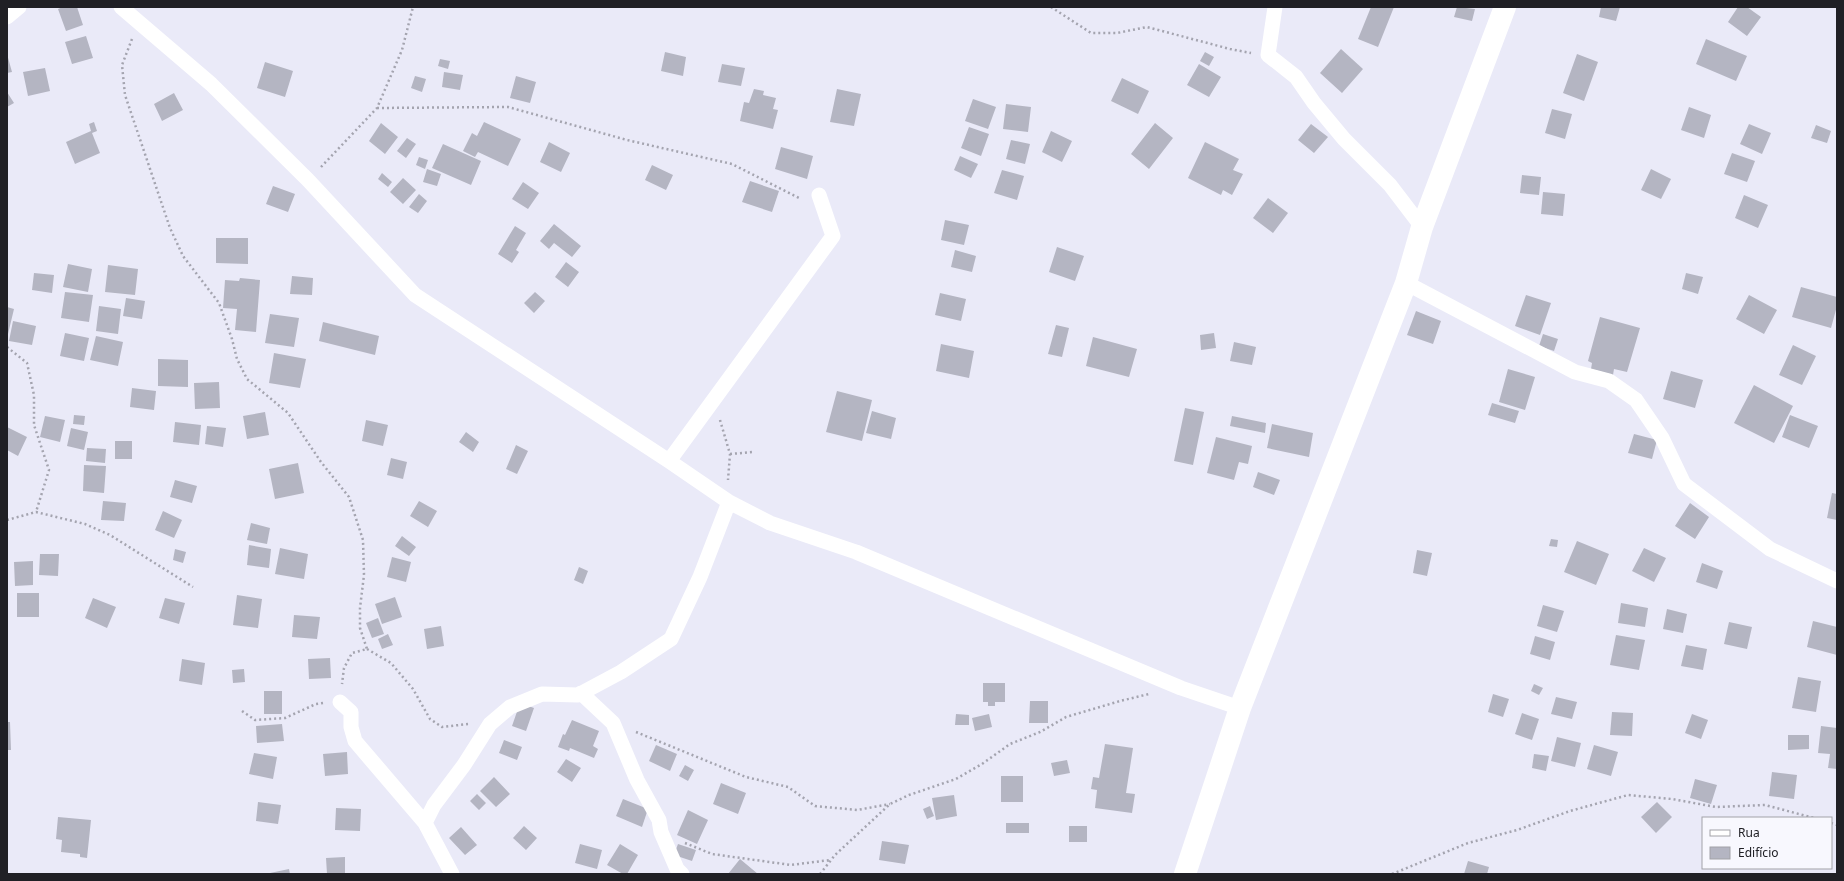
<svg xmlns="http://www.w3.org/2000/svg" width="1844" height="881" font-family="'Noto Sans',sans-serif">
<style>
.building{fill:#b4b5c2}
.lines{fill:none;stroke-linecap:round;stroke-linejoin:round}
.path{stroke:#a4a4af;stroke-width:2.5;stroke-dasharray:2 3;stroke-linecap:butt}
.street{stroke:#fff;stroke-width:15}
.secondary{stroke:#fff;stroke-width:22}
</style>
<rect width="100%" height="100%" fill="#eaeaf8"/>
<path class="building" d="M63,7H77L83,25L66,31L58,9Z
M1371,7H1394L1378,47L1358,39Z
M1457,7L1475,9L1472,21L1454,17Z
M1601,7H1620L1616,21L1599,17Z
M1738,7H1747L1761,17L1747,36L1728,22Z
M86,36L93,58L72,64L65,42Z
M1706,39L1747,56L1736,81L1696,64Z
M1341,49L1363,69L1342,93L1320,73Z
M665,52L686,57L683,76L661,71Z
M1205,52L1214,57L1209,66L1200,61Z
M7,54L12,72L7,73Z
M1577,54L1598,62L1584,101L1563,93Z
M440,59L450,61L448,69L438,66Z
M265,62L293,71L285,97L257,88Z
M722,64L745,68L741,86L718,82Z
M1199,64L1221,77L1209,97L1187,85Z
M45,68L50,91L28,96L23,72Z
M444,72L463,75L460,90L442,87Z
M415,76L426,79L422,92L411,88Z
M516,76L536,82L530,103L510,98Z
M1122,78L1149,91L1138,114L1111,101Z
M754,89L764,91L763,95L776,98L773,109L778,110L773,129L740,121L744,102L749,103Z
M837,89L861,94L854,126L830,122Z
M7,92L14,103L7,107Z
M174,93L183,110L162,121L154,104Z
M973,99L996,107L988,129L965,121Z
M1006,104L1031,107L1028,132L1003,129Z
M1689,107L1711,115L1704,138L1681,130Z
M1552,109L1572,114L1565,139L1545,133Z
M94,122L97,131L92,133L100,153L75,164L66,142L91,131L89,124Z
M484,122L521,139L508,166L478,152L475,157L463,151L472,133L477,136Z
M381,123L398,137L385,154L369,141Z
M1155,123L1173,138L1149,169L1131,154Z
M1311,124L1328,137L1314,153L1298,140Z
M1749,124L1771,133L1762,154L1740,144Z
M1816,125L1831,131L1827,143L1811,138Z
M969,127L989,134L981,156L961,148Z
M1051,131L1072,141L1062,162L1042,152Z
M407,138L416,144L406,158L397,151Z
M1011,140L1030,144L1025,164L1006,159Z
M549,142L570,153L561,172L540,162Z
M1205,142L1239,159L1233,170L1243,174L1232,195L1223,190L1221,195L1188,178Z
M443,144L481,161L471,185L432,168Z
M781,147L813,156L807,179L775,169Z
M1732,153L1755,161L1747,182L1724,174Z
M960,156L978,164L971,178L954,170Z
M419,157L428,160L425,169L416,165Z
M652,165L673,175L666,190L645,180Z
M427,169L441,174L437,186L423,182Z
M1651,169L1671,179L1661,199L1641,190Z
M1002,170L1024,176L1017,200L994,193Z
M382,173L392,182L388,187L378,179Z
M1522,175L1541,177L1539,195L1520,193Z
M403,178L416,190L403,204L390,192Z
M750,181L779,191L772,212L742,202Z
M523,182L539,193L528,209L512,199Z
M273,186L295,194L288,212L266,204Z
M1543,192L1565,194L1563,216L1541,214Z
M419,194L427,201L418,213L409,207Z
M1744,195L1768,205L1758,228L1735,218Z
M1268,198L1288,213L1273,233L1253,218Z
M945,220L969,225L964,245L941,240Z
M554,224L581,246L572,257L554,243L549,249L540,241Z
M515,226L526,233L516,250L519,252L512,263L498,254Z
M216,238H248V264L216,263Z
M1057,247L1084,256L1075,281L1049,272Z
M955,250L976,256L972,272L951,267Z
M566,262L579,272L568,287L555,277Z
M68,264L92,269L88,292L63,287Z
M108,265L138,269L135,295L105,292Z
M34,273L54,275L52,293L32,290Z
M1686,273L1703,277L1698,294L1682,289Z
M292,276L313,278L312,295L290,294Z
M240,278L260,280L256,332L235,330L237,309L223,308L225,280L239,281Z
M1801,287L1837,297V306L1831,328L1792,317Z
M65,292L93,295L89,322L61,318Z
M535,292L545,301L534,313L524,303Z
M940,293L966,299L961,321L935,315Z
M1526,295L1551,303L1540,335L1515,326Z
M1749,295L1777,310L1764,334L1736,319Z
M126,298L145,301L142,319L123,316Z
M99,306L121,309L118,334L96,331Z
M7,307L14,309L8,334H7Z
M1416,311L1441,321L1433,344L1407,335Z
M270,314L299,318L294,347L265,343Z
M1600,317L1640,328L1627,372L1614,369L1613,375L1591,369L1592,363L1588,361Z
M13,321L36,326L32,345L9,341Z
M323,322L379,336L375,355L319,341Z
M1056,325L1069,328L1062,357L1048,354Z
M65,333L89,338L84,361L60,356Z
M1214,333L1216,348L1201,350L1200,335Z
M1543,334L1558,339L1554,351L1539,346Z
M96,336L123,342L118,366L90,360Z
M1093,337L1137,349L1129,377L1086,366Z
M1234,342L1256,347L1252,365L1230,361Z
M941,344L974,351L969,378L936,371Z
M1793,345L1816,356L1802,385L1779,375Z
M274,353L306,359L300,388L269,383Z
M158,359L188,360V387L158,386Z
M1508,369L1535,377L1525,410L1499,402Z
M1671,371L1703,380L1695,408L1663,399Z
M219,382L220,408L195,409L194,383Z
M1754,385L1793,406L1774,443L1734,423Z
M132,388L156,391L154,410L130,407Z
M837,391L872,400L862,441L826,432Z
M1492,403L1519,411L1515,423L1488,415Z
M1185,408L1204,412L1193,465L1174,461Z
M872,411L896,418L891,439L866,433Z
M265,412L269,435L247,439L243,416Z
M74,415L85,416L84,425L73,424Z
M1790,415L1818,426L1809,448L1782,437Z
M45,416L65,420L60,442L40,437Z
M1232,416L1266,423L1265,433L1230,426Z
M366,420L388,425L383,446L362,441Z
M175,422L201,425L199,445L173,442Z
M1272,424L1313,433L1309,457L1267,448Z
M207,426L226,428L223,447L205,444Z
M7,427L27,437L18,456L7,450Z
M71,428L88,432L84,450L67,446Z
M466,432L479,442L473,452L459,442Z
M1634,434L1657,440L1652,459L1628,453Z
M1216,437L1252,446L1248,464L1239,462L1234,480L1207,473Z
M115,441H132V459H115Z
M516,445L528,451L517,474L506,469Z
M87,448L106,449L105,463L86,461Z
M391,458L407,462L403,479L387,475Z
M298,463L304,493L275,499L269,469Z
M84,465L106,466L104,493L83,491Z
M1258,472L1280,480L1274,495L1253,487Z
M175,480L197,486L192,503L170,497Z
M1832,493L1837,494V520L1827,518Z
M103,501L126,503L124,521L101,520Z
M419,501L437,511L428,527L410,516Z
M1690,503L1709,517L1695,539L1675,526Z
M163,511L182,520L174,538L155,530Z
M251,523L270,528L267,544L247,540Z
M402,536L416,547L409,556L395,546Z
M1551,539L1558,540L1557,547L1549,546Z
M1577,541L1609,554L1596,585L1564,572Z
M249,545L271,549L269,568L247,565Z
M280,548L308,554L304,579L275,574Z
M1644,548L1666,558L1654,582L1632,571Z
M175,549L186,552L183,563L173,560Z
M1417,550L1432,553L1427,576L1413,573Z
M40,554H59L58,576L39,575Z
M392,557L411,562L406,582L387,577Z
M33,561V585L15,586L14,562Z
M1702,563L1723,571L1717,589L1696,582Z
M579,567L588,571L583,584L574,580Z
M17,593H39V617H17Z
M237,595L262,599L258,628L233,625Z
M395,597L402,617L382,624L375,604Z
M93,598L116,607L107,628L85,618Z
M165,598L185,603L179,624L159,618Z
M1621,603L1648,608L1645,627L1618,623Z
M1543,605L1564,611L1557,632L1537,626Z
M1667,609L1687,614L1683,633L1663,629Z
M294,615L320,617L317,639L292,637Z
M378,618L384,634L372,638L366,623Z
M1813,621L1837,627V655L1807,647Z
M1729,622L1752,627L1747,649L1724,644Z
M441,626L444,646L427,649L424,629Z
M388,634L393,645L382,649L378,639Z
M1616,635L1645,640L1639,670L1610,665Z
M1535,636L1555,642L1550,660L1530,654Z
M1686,645L1707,649L1703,670L1681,666Z
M330,658L331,678L309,679L308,659Z
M182,659L205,663L202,685L179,681Z
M244,669L245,682L233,683L232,670Z
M1798,677L1821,681L1816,712L1792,708Z
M983,683H1005V702H995V706H988V702H983Z
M1534,684L1543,688L1539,695L1531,691Z
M264,691H282V714H264Z
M1493,694L1509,699L1503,717L1488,712Z
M1556,697L1577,702L1572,719L1551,714Z
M1030,701H1048V723H1029Z
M520,703L534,708L526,731L512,726Z
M1612,712L1633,713L1632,736L1610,735Z
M1522,713L1539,719L1532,740L1515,734Z
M956,714L969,715V725H955Z
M989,714L992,727L975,731L972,718Z
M1692,714L1708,720L1701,739L1685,733Z
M572,720L599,731L593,746L598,749L594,758L570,748L569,751L558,747L563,734L565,735Z
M7,722H10L11,750H7Z
M282,724L284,741L257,743L256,726Z
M1821,726L1837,728V769L1828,768L1830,754L1818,753Z
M1788,735H1809V749L1788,750Z
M1557,737L1581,743L1575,767L1551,761Z
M504,740L522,747L517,760L499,753Z
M1105,744L1133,748L1126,793L1135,794L1132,813L1095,808L1097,790L1091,789L1093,777L1099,778Z
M656,745L677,754L670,771L649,761Z
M1594,745L1618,752L1611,776L1587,769Z
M347,752L348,774L325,776L323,754Z
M254,753L277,757L273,779L249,774Z
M1534,754L1549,756L1546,771L1532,768Z
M566,759L581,768L572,782L557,772Z
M1067,760L1070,773L1054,776L1051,763Z
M685,765L694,770L688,781L679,776Z
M1772,772L1797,775L1794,799L1769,796Z
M1001,776H1023V802H1001Z
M494,777L510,794L496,807L480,791Z
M1695,779L1717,785L1711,804L1690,798Z
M721,783L746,793L738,814L713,804Z
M477,794L486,803L479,810L470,801Z
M954,795L957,816L936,820L932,798Z
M623,799L648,809L642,827L616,816Z
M258,802L281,805L278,824L256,821Z
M1657,802L1672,817L1656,833L1641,817Z
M930,806L934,816L927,819L923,809Z
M336,808L361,809L360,831L335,830Z
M688,810L708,820L697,844L677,835Z
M58,817L91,820L87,858L80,857V854L61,852L62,840L56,839Z
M1006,823H1029V833H1006Z
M524,826L537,838L526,850L513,838Z
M1069,826H1087V842H1069Z
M461,827L477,845L465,855L449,838Z
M882,841L909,845L905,864L879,860Z
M580,844L602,850L597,869L575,863Z
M620,844L638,855L627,874H623L607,865Z
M678,844L696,850L692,861L674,855Z
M345,857V874H327L326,858Z
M740,859L758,874H728Z
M1468,861L1489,867L1487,874H1464Z
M289,869L290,874H270V873Z"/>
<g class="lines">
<path class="path" d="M1051,7L1091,33H1117L1147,27L1230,49L1251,53
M132,39L122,65L125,95L170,228L183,256L219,303L232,339L237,359L247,379L288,413L321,462L349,497L363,540L364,575L360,608V628L367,649L352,653L344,668L342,684
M377,108L508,107L627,140L732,164L801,199
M321,167L377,108L402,50L413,7
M7,347L27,363L34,395V425L49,470L36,512
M720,420L730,454L728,480
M730,454L753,452
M7,520L36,512L85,524L110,535L193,587
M367,649L391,663L413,689L430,719L442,727L468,724
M242,711L255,720L285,718L316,704L323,703
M636,732L746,777L788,787L815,806L857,810L890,804
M1831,823L1837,825
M685,843L712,854L791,865L830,860
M820,874L835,855L890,804L909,795L956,779L982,764L1010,744L1040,732L1066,717L1120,701L1149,694
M1392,874L1468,843L1517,830L1570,811L1628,795L1672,799L1716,807L1765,805L1814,818"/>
<path class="street" d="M121,7L211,84L308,180L415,295L669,461L729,502L770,523L856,552L1181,688L1240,708
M1275,7L1268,55L1296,77L1314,103L1344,139L1390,185L1422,227
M7,17L19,7
M1406,283L1575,372L1609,381L1636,400L1662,438L1684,484L1770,549L1837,581
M669,461L833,236L819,195
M581,693L613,723L637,780L659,820L661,832L677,869L682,874
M340,702L351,712V727L355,741L425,823L452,874
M425,823L434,805L464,765L490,724L510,707L542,694L578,695L621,672L671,639L700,577L729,502"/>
<path class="secondary" d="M1185,874L1240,708L1406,283L1422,227L1505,7"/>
</g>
<rect width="1844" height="881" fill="none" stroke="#202025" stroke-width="16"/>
<rect x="1702" y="817" width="130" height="52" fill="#f8f8fe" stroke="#a2a2a7"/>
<rect x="1710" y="830" width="20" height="6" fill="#ffffff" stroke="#a2a2a7"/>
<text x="1738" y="837" font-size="12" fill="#202025">Rua</text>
<rect x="1710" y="847" width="20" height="12" fill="#b4b5c2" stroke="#a2a2a7"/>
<text x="1738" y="857" font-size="12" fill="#202025">Edifício</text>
</svg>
